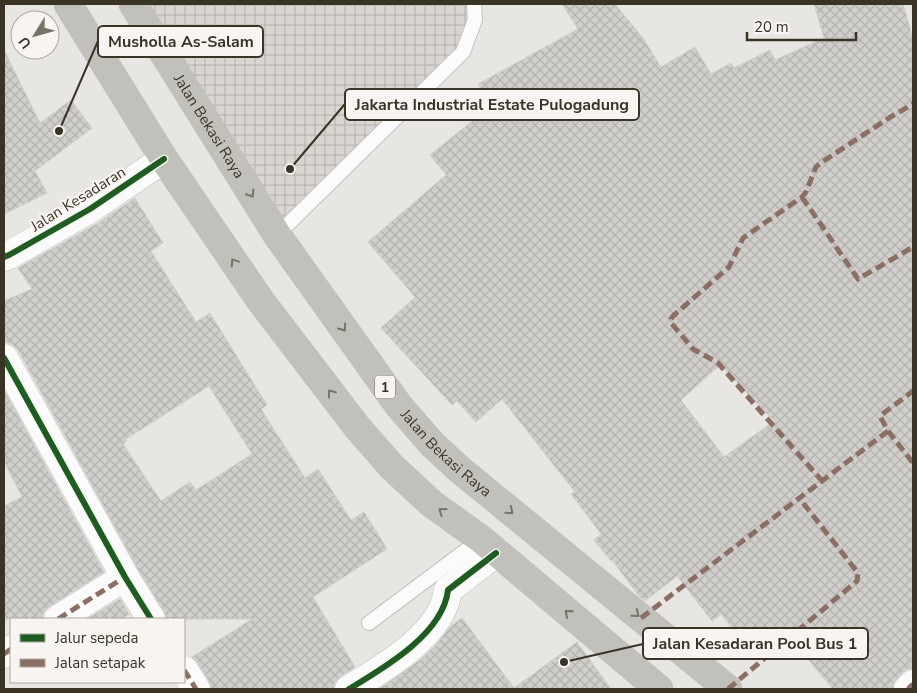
<svg xmlns="http://www.w3.org/2000/svg" width="917" height="693" font-family="'Nunito Sans',sans-serif">
<style>
.industrial{fill:url(#industrial-grid)}
.building{fill:url(#building-cross-hatch);stroke:#d1cfcc;fill-rule:evenodd}
.lines{fill:none;stroke-linecap:round;stroke-linejoin:round}
.lane-casing{stroke:#c4c2bf;stroke-width:16}
.street-casing{stroke:#c4c2bf;stroke-width:29}
.secondary-casing{stroke:#c2c0bc;stroke-width:29}
.highway-casing{stroke:#c4c2bc;stroke-width:29}
.lane{stroke:#fcfbfb;stroke-width:14}
.street{stroke:#fcfbfb;stroke-width:28}
.secondary{stroke:#fcfbfb;stroke-width:28}
.highway{stroke:#c1c0ba;stroke-width:28}
.quiet{stroke:#8d6e63;stroke-width:5;stroke-dasharray:10 5;stroke-linecap:butt}
.cycleway-casing{stroke:#f7f4f1;stroke-width:9}
.cycleway{stroke:#1b5e20;stroke-width:6}
.oneway{stroke:#767367}
.labels{text-anchor:middle;stroke-width:4.5;stroke-linejoin:round;paint-order:stroke}
.shield{fill:#f7f4f1;stroke:#726e61;stroke-width:1}
.shield-label{font-size:14px;font-weight:bold;fill:#393423}
.street-label{font-size:15px;fill:#393423;stroke:#f7f4f1}
.leader{fill:none;stroke:#393423;stroke-width:2}
.callout-dot{fill:#393423;stroke:#f7f4f1;stroke-width:2}
.callout{fill:#f7f4f1;stroke:#393423;stroke-width:2}
.callout-label{font-size:16px;text-anchor:middle;font-weight:bold;fill:#393423}
</style>
<defs>
<pattern id="industrial-grid" width="8" height="8" patternUnits="userSpaceOnUse" patternTransform="scale(1.25)"><rect width="8" height="8" fill="#d9d6d1"/><path d="M0 4h8M4 0v8" fill="none" stroke="#bbb8b3"/></pattern>
<pattern id="building-cross-hatch" width="8" height="8" patternUnits="userSpaceOnUse" patternTransform="scale(1.25)"><rect width="8" height="8" fill="#d0cecb"/><path d="M0 0l8 8M0 8l8-8" fill="none" stroke="#b3b2ae"/></pattern>
</defs>
<rect width="100%" height="100%" fill="#e8e6e3"/>
<path class="industrial" d="M133,4H474L463,52L277,235Z"/>
<path class="building" d="M562,4H615L643,38L661,67L695,47L711,74L731,63L734,68L770,50L775,60L824,38L814,4H903L913,39V669H908L902,673L893,684V689H833L786,633L755,658L721,614L712,621L677,576L645,601L639,596L612,560L611,561L594,540L601,534L571,494L575,492L502,399L476,422L457,401L452,405L381,328L415,297L368,242L446,175L430,155L491,106L478,84L578,29ZM720,365L774,421L724,457L681,400Z
M4,50L40,123L71,100L92,128L35,171L47,193L4,214Z
M135,198L163,243L151,251L196,322L210,313L267,405L261,409L305,478L318,469L351,520L364,512L387,549L313,597L355,667L341,676L335,682L333,689H211L209,681L197,662L192,657L252,619H167L164,611L138,569L18,350L12,344L4,342V301L32,289L18,268L98,223ZM209,386L252,454L196,490L190,482L161,501L123,444L127,441L126,439Z
M4,390L104,572L50,606L44,611L42,619H4V506L22,497L4,461Z
M120,599L129,614L121,619H87Z
M462,618L514,688L577,642L611,689H379L420,660L436,645L450,627Z"/>
<g class="lines">
<g class="lane-casing">
<path id="lane" d="M277,235L463,52L475,20L474,4
M369,623L481,539"/>
</g>
<g class="street-casing">
<path id="street" d="M4,358L125,577L151,619
M58,619L125,577
M4,654L11,649
M184,670L196,689
M349,689C384,668 443,634 448,590L496,553
M908,689L913,684"/>
</g>
<g class="secondary-casing">
<path id="secondary" d="M4,257L9,255L90,209L164,159"/>
</g>
<g class="highway-casing">
<g id="highway">
<path d="M68,4L164,159L260,300L357,427L392,467L432,504L481,539L659,689"/>
<path id="s1" d="M133,4L277,235L399,406L432,444L459,469L728,689"/>
</g>
</g>
<use href="#lane" class="lane"/>
<use href="#street" class="street"/>
<use href="#secondary" class="secondary"/>
<use href="#highway" class="highway"/>
<path class="quiet" d="M802,197L858,279L913,247
M888,431L913,463
M823,482L718,363L693,349L672,324L671,319L673,316L729,267L743,238L802,197L806,192L816,167L822,162L889,118L913,104
M641,618L888,431L880,416L913,391
M58,619L125,577
M4,654L11,649
M184,670L196,689
M728,689L857,581L858,573L800,499
M908,689L913,684"/>
<g class="cycleway-casing">
<path id="cycleway" d="M4,257L9,255L90,209L164,159
M4,358L125,577L151,619
M349,689C384,668 443,634 448,590L496,553"/>
</g>
<use href="#cycleway" class="cycleway"/>
</g>
<defs><path id="oneway-chevron" d="M-2-3.5L2.5 0L-2 3.5" fill="none" stroke-width="1.6" stroke-linecap="round" stroke-linejoin="round" transform="scale(1.25)"/></defs>
<g class="oneway">
<use href="#oneway-chevron" transform="translate(251 194) rotate(58)"/>
<use href="#oneway-chevron" transform="translate(234 262) rotate(-124)"/>
<use href="#oneway-chevron" transform="translate(343 328) rotate(54)"/>
<use href="#oneway-chevron" transform="translate(331 393) rotate(-127)"/>
<use href="#oneway-chevron" transform="translate(442 511) rotate(-144)"/>
<use href="#oneway-chevron" transform="translate(510 511) rotate(39)"/>
<use href="#oneway-chevron" transform="translate(568 613) rotate(-140)"/>
<use href="#oneway-chevron" transform="translate(636 614) rotate(39)"/>
</g>
<g class="labels">
<rect class="shield" x="375" y="375.5" width="20" height="23" rx="4"/>
<g class="shield-label">
<text x="385" y="392">1</text>
</g>
<g class="street-label">
<text dy="5" stroke="none"><textPath href="#s1" startOffset="144">Jalan Bekasi Raya</textPath></text>
<text transform="translate(78 199) rotate(-32)" y="5">Jalan Kesadaran</text>
<text dy="5" stroke="none"><textPath href="#s1" startOffset="549">Jalan Bekasi Raya</textPath></text>
</g>
</g>
<path class="leader" d="M59 131L98 41M290 169L345 104M564 662L643 644"/>
<g class="callout-dot">
<circle cx="59" cy="131" r="5"/>
<circle cx="290" cy="169" r="5"/>
<circle cx="564" cy="662" r="5"/>
</g>
<g class="callout">
<rect x="98" y="26" width="165" height="31" rx="5"/>
<rect x="345" y="89" width="294" height="31" rx="5"/>
<rect x="643" y="628" width="225" height="31" rx="5"/>
</g>
<g class="callout-label">
<text x="181" y="47">Musholla As-Salam</text>
<text x="492" y="110">Jakarta Industrial Estate Pulogadung</text>
<text x="755" y="649">Jalan Kesadaran Pool Bus 1</text>
</g>
<rect width="917" height="693" fill="none" stroke="#393423" stroke-width="10"/>
<rect x="10" y="618" width="175" height="65" fill="#f7f4f1" stroke="#aba79f"/>
<rect x="20" y="634" width="25" height="8" fill="#1b5e20" stroke="#aba79f"/>
<text x="55" y="643" font-size="15" fill="#393423">Jalur sepeda</text>
<rect x="20" y="659" width="25" height="8" fill="#8d6e63" stroke="#aba79f"/>
<text x="55" y="668" font-size="15" fill="#393423">Jalan setapak</text>
<g transform="translate(35 35) rotate(233)"><circle r="24" fill="#f7f4f1" stroke="#aba79f"/>
<path d="M0-4L9 19L0 12L-9 19Z" fill="#767266"/>
<text y="-8" font-size="14" font-weight="bold" text-anchor="middle" fill="#393423">U</text>
</g>
<path d="M747 32v8h109v-8" fill="none" stroke="#393423" stroke-width="2.5"/>
<text x="754" y="32" font-size="15" fill="#393423" stroke="#f7f4f1" stroke-width="4" paint-order="stroke">20 m</text>
</svg>
